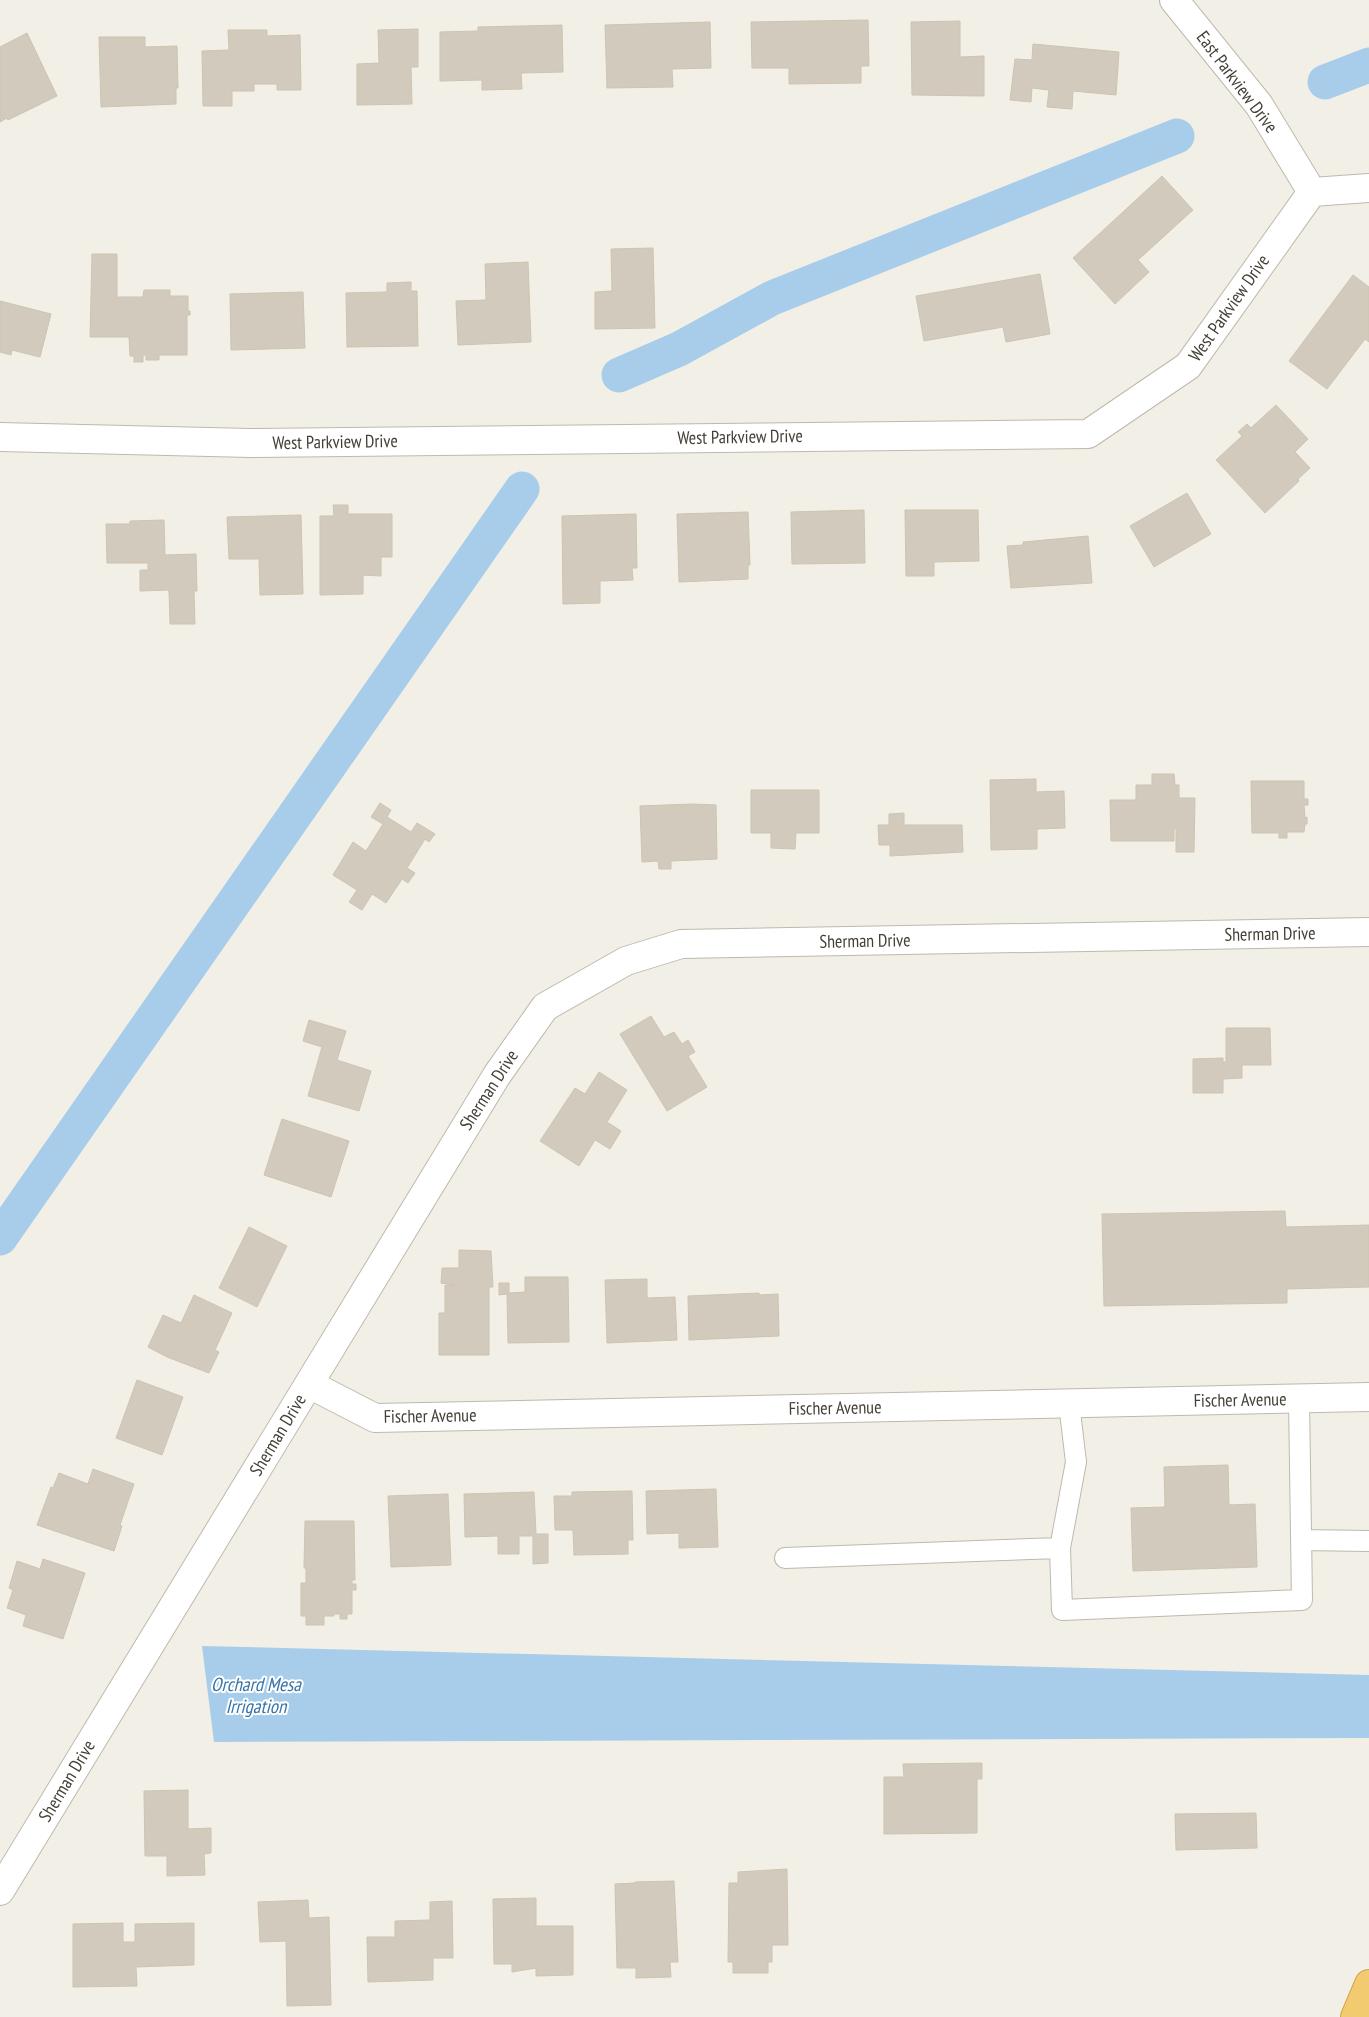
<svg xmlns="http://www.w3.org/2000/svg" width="1369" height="2017" font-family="'PT Sans Narrow',sans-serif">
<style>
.water{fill:#a7cdea}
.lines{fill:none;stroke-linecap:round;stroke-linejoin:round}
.canal{stroke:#a7cdea;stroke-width:35}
.building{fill:#d2cbbd;stroke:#cdc3b0}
.lane-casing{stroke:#bfb9ad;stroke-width:22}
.street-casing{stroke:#bfb9ad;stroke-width:30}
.highway-casing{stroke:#d1a041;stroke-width:30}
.lane{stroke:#fff;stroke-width:20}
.street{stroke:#fff;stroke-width:28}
.highway{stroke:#f2cb71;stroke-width:28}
.labels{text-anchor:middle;stroke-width:4;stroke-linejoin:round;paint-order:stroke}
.street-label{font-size:18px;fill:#443f36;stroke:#fff}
.water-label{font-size:19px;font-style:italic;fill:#3875a7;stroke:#fff}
</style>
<rect width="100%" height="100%" fill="#f2efe6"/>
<path class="water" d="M202,1646L1369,1675V1738L214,1742Z"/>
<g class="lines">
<path class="canal" d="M1325,82L1369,65
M619,375L679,349L772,298L1177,136
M0,1238L522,489"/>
</g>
<path class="building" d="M868,20L869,66H861V83L789,84V68H752L751,22Z
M960,21V57L984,56V96L912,95L911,22Z
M710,22L711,68L672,69L673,87L607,88L605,25Z
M562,25L563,72L521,73L522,89L482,90V80L440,81V32L478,31V27Z
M418,29V67H411L412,104L357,105V64L379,63L378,30Z
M228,30H267V36L300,35L301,90H277V84H254V91H232V106H203L202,51L229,50Z
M27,33L57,96L8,120L7,118L0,122V47Z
M99,37H145V47L177,46L178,88H176V104L101,107Z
M1033,44L1119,52L1116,95L1073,91L1072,109L1047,107L1049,90L1032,88L1031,102L1010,100L1015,59L1032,60Z
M1162,176L1193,210L1138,260L1149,272L1115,304L1073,258Z
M653,248L655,328L595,329V292L612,291L611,249Z
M92,254H117V297H143L144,290H170V296H188V311H190V315H187V355H159V360H146V355H143V362H134V356H130L129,337H90Z
M528,262L531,342L458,345L456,301L486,300L485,264Z
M1040,274L1050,334L1006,342L1003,327L924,341L916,296Z
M1353,275L1369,287V342L1365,339L1327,389L1289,361Z
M411,282V291H417L418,346L347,347L346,293L387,292V283Z
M303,292L305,348L231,350L230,294Z
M0,301L51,314L40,357L12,350L11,355L0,352Z
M1276,405L1308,439L1295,452L1310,468L1298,479L1299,481L1265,513L1216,460L1242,436L1238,432L1247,424L1251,428Z
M1187,493L1211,534L1154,567L1130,526Z
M333,505H348V514H392V557H381V576L363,575V594L320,595V516H334Z
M864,510L865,563L792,564L791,512Z
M905,510H978L979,561L934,562V576H906Z
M748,512L750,565H748V579L679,582L677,514Z
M636,514L637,568H632L633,580L600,581V603L563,604L562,516Z
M301,515L303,594L260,595L259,559H229L227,517Z
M164,520L165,555L196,554L197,591H194L195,624H170L169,590L140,591V570H148V563H107L106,524H130V521Z
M1088,536L1092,583L1011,588L1007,546L1023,545V542Z
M1152,774H1174L1175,785H1179V798H1195L1194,852H1176V828H1174V841H1111L1110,800H1136V785H1152Z
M1036,779V792L1064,791L1065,828L1037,829V849L991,850L990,780Z
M1251,781H1304V799H1308V805H1304L1305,818L1307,817V824H1305L1304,832H1287V838H1279V833H1252Z
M751,790H819V833H796L795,849L771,848V833H751Z
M380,803L391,810L387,817L411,832L417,823L435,834L429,842L425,839L407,868L415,873L408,883L402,879L386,903L372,894L362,910L349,902L357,890L333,875L353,842L366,851L383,824L371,817Z
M692,804L716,805L717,859L671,861V869H659L658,861L642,862L640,806Z
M904,813V825H962L963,852L890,856V845H879L878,825H889V814Z
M651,1016L664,1037L674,1032L682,1044L688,1040L695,1052L688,1056L707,1087L667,1111L620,1034Z
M309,1020L346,1031L337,1060L371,1071L359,1111L308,1096L322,1047L303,1041Z
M1226,1028H1270L1271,1065H1242V1078L1223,1079V1093H1193V1059L1223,1058V1062H1226Z
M599,1072L627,1090L607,1122L621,1131L610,1149L595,1140L579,1166L540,1141L575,1088L585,1094Z
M282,1119L349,1141L331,1197L264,1175Z
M1285,1211L1286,1227L1369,1225V1287L1287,1289V1303L1104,1306L1102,1214Z
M249,1227L287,1246L257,1307L219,1288Z
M459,1250L491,1251L493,1287H489V1355H439V1313H445V1285H455L441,1283L442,1268H459Z
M525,1277H568L569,1342L508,1343L507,1294L499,1295V1283H509V1293L525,1292Z
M647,1279V1298L675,1297L677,1340L607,1343L605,1280Z
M759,1293V1295L778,1294L779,1336L689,1340L688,1296Z
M194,1295L232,1313L215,1350L219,1352L209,1373L167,1357L148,1347L163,1315L181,1323Z
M137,1380L183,1397L162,1455L116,1438Z
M1228,1465L1229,1505L1255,1504L1257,1567L1133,1571L1131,1508L1165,1507L1164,1467Z
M93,1469L134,1484L120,1525L122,1526L114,1551L37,1525L51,1487L53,1488L59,1473L88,1484Z
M716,1489L718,1547L679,1548V1533L647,1534L646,1491Z
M632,1491L633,1540H628V1554L574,1555L573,1530H555L554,1496H572V1492Z
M534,1492L536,1534H548V1563L533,1564V1536H519V1554H498V1536L465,1537L464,1494Z
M448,1494L451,1565L391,1567L388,1496Z
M305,1521H354L355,1580H352V1584H356V1590H352V1614H347V1619H340V1614H334V1616H324V1625H306V1616H301V1583H306V1568H304Z
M43,1559L85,1573L63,1639L23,1626L26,1615L7,1608L13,1590L9,1588L17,1561L40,1569Z
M982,1763V1779H977V1833L884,1834V1777H904L903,1764Z
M188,1790V1829L211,1828V1853L204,1854L205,1875L167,1876V1856H145L144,1791Z
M1256,1813L1257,1848L1176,1850L1175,1814Z
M787,1869L788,1945H772V1962H768V1973H733V1962H728L729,1883H738V1872Z
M674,1881L678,1962H670L671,1977L636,1978V1968H617L615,1884L635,1883V1882Z
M536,1898V1926H573V1975L536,1976V1968L512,1972V1964H494L493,1899Z
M308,1900L309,1918L329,1917L331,2005L287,2006L286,1941L260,1942L258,1902Z
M452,1901L453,1958H433V1980L368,1982L367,1937H395V1921L430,1920V1902Z
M123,1923V1942H135V1924L194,1923V1965L136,1967L137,1986L73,1987V1924Z"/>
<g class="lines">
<g class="lane-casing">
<path id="lane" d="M1301,1540L1369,1541
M1060,1548L1076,1462L1069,1403
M785,1558L1060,1548L1062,1610L1302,1600L1299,1399"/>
</g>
<g class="street-casing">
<path id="street" d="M1174,0L1259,105L1312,192
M0,437L251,443L1088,434L1188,366L1312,192L1369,188
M309,1384L375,1418L1369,1397
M0,1891L497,1075L545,1007L626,961L681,944L1369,932"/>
</g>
<g class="highway-casing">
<path id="highway" d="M1355,2017L1369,1984"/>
</g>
<use href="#lane" class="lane"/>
<use href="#street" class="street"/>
<use href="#highway" class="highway"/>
</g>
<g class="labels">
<g class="street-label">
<text transform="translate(1237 82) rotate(53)" y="6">East Parkview Drive</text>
<text transform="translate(1229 308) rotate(-55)" y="6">West Parkview Drive</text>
<text transform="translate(740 437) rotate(-1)" y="6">West Parkview Drive</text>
<text transform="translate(335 442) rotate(-1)" y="6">West Parkview Drive</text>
<text transform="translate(1270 934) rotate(-1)" y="6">Sherman Drive</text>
<text transform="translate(865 941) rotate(-1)" y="6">Sherman Drive</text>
<text transform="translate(489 1090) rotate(-57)" y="6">Sherman Drive</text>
<text transform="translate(1240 1400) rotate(-1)" y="6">Fischer Avenue</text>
<text transform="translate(835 1408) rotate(-1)" y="6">Fischer Avenue</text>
<text transform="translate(430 1416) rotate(-1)" y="6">Fischer Avenue</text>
<text transform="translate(278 1435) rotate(-59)" y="6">Sherman Drive</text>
<text transform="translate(67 1781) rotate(-59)" y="6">Sherman Drive</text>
</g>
<g class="water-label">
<text x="256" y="1691">Orchard Mesa<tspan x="256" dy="22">Irrigation</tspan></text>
</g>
</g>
</svg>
